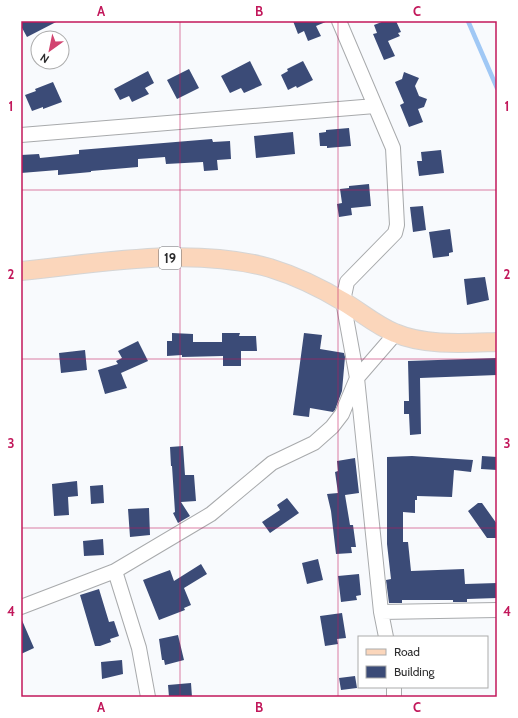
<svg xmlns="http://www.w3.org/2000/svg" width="518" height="718" font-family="Cabin,sans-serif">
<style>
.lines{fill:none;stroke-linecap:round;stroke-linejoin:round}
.stream{stroke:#a0c8f5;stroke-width:4.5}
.building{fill:#3b4b77}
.minor-casing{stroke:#a8aaac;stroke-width:16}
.major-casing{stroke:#d5d5d5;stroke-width:20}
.minor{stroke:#fff;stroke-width:14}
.major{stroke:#fbd6bb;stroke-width:18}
.grid{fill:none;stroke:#c2185b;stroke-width:1;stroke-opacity:0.55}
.labels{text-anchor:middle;stroke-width:4;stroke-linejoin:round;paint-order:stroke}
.shield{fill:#fff;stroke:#6b6b6c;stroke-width:1}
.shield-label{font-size:13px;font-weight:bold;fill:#2c2c2d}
.neatline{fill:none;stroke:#c2185b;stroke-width:1.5}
.grid-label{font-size:13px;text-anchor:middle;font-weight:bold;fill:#c2185b}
</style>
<rect width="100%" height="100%" fill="#f8fafd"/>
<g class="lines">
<path class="stream" d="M468,21L497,88"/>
</g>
<path class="building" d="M21,21H58L27,37L21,26Z
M293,21H328L316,26L321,36L308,41L304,31L298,34Z
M384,21H396L401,32L398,33L400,36L388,41L395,56L384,60L373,34L377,33L374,25Z
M250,61L262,85L244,93L241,88L230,93L221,76Z
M303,61L313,80L297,88L296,86L288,90L281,75L288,71L287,69Z
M189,69L199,88L177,99L167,80Z
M148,71L154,83L145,88L149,94L132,102L129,96L120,100L114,89Z
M404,72L419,78L415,86L419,96L427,99L424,107L418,109L423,122L409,127L400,105L404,103L395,82L402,79Z
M53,82L62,102L43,109V107L32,111L25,95L36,91L35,89Z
M349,128L351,146L327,148V146H320L319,133L326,132V130Z
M293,132L295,154L256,158L254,136Z
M212,139L213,142L230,141L231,159L217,160L218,170L204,171L203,162L166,164L165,157L138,159V167L91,171V172L58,175V170L21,173V155L39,154L40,158L79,154V150Z
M441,150L444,173L419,176L417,161H422L421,152Z
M369,184L371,206L351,208L352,215L339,217L337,204L342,203L340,189L349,188V186Z
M423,206L426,230L413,232L410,207Z
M450,229L453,252L449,253V256L433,258L429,232Z
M485,277L489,300L467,305L464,279Z
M172,333L193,334V342H222V333H240L239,336H256L257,351H241V366H223V356L182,357V355L167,356V341H172Z
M304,333L322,335L320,349L344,353L345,357L342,391L335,410L333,412L310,408L309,417L293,415Z
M138,341L148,361L121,373L127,388L105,394L98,370L118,364L116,361L122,358L118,351Z
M85,350L87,370L61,373L59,353Z
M497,358V375L420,378L421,434L410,435L409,414H404V401H409L408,361Z
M183,446L185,475H194L196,501L181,502L190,516L178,523L173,513L175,512L172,466H171L170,447Z
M412,456L473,460L471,472L454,470L452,497L417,496V500H415V513L403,512V542H408L411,571L464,569L465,584L497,583V598L467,599V602H453V600H402V603H389L386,580L391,579L387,544V457Z
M482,456L497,457V470L481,469Z
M355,458L359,493L345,495L350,525H353L356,547H351L352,553L336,554L331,511L327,494L338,493L335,472L338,471L337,461Z
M77,481L78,496L68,497L69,515L54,516L52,484Z
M103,485L104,503L91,504L90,486Z
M287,498L299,513L270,533L262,522L280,510L277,505Z
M478,503H482L497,524V538H487L468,511Z
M149,508L150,535L130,537L128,509Z
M103,539L104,555L84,556L83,541Z
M318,559L323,580L307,584L302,563Z
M201,564L207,574L184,588L191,605L184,608L185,610L159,620L143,580L170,570L174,581Z
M359,574L361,595L356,596L357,600L341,602L338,576Z
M99,589L109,622L114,621L119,636L110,639L111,642L100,646H95L80,595Z
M342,613L346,638L337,639L338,644L325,646L320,616Z
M21,618L34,648L21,654Z
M178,635L184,660L165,665L164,660H162L159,639Z
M122,660L123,674L102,679L101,662Z
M355,676L357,688L341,690L339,678Z
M191,683L192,697H169L168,685Z"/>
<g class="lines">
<g class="minor-casing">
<path id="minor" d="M339,21L393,148L397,225L395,233L347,282L343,301L357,378L381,612L386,637
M21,135L375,106
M115,571L139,648L148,697
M21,607L115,571L211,514L272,463L314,443L332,427L342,414L357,378L396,333
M381,612L497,610
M394,687V697"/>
</g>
<g class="major-casing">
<path id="major" d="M21,271C100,263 192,246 270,268C296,276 321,288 344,302C361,312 377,326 395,333C425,346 465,343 497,342"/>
</g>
<use href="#minor" class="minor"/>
<use href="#major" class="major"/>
</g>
<path class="grid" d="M180,21V697M338,21V697M21,190H497M21,359H497M21,528H497"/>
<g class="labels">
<rect class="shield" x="159" y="247" width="22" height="22" rx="3"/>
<g class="shield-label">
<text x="170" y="263">19</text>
</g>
</g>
<rect width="518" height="718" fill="none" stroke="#ffffff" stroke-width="44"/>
<rect x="358" y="636" width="130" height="52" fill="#ffffff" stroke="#ababab"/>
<rect x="366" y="649" width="20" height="6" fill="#fbd6bb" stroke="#ababab"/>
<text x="394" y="656" font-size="12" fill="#2c2c2d">Road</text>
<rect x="366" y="666" width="20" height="12" fill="#3b4b77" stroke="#ababab"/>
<text x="394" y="676" font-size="12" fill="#2c2c2d">Building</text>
<g transform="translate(50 50) rotate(213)"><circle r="19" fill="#ffffff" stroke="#ababab"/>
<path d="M0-3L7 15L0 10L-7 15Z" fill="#d24470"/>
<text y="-6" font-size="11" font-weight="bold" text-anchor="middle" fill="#2c2c2d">N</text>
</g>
<rect x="22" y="22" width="474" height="674" class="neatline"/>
<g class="grid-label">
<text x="101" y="16">A</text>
<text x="259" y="16">B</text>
<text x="417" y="16">C</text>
<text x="11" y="111">1</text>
<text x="507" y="111">1</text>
<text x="11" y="279">2</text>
<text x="507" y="279">2</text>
<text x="11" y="448">3</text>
<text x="507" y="448">3</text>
<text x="11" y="616">4</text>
<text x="507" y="616">4</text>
<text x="101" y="712">A</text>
<text x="259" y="712">B</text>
<text x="417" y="712">C</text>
</g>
</svg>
